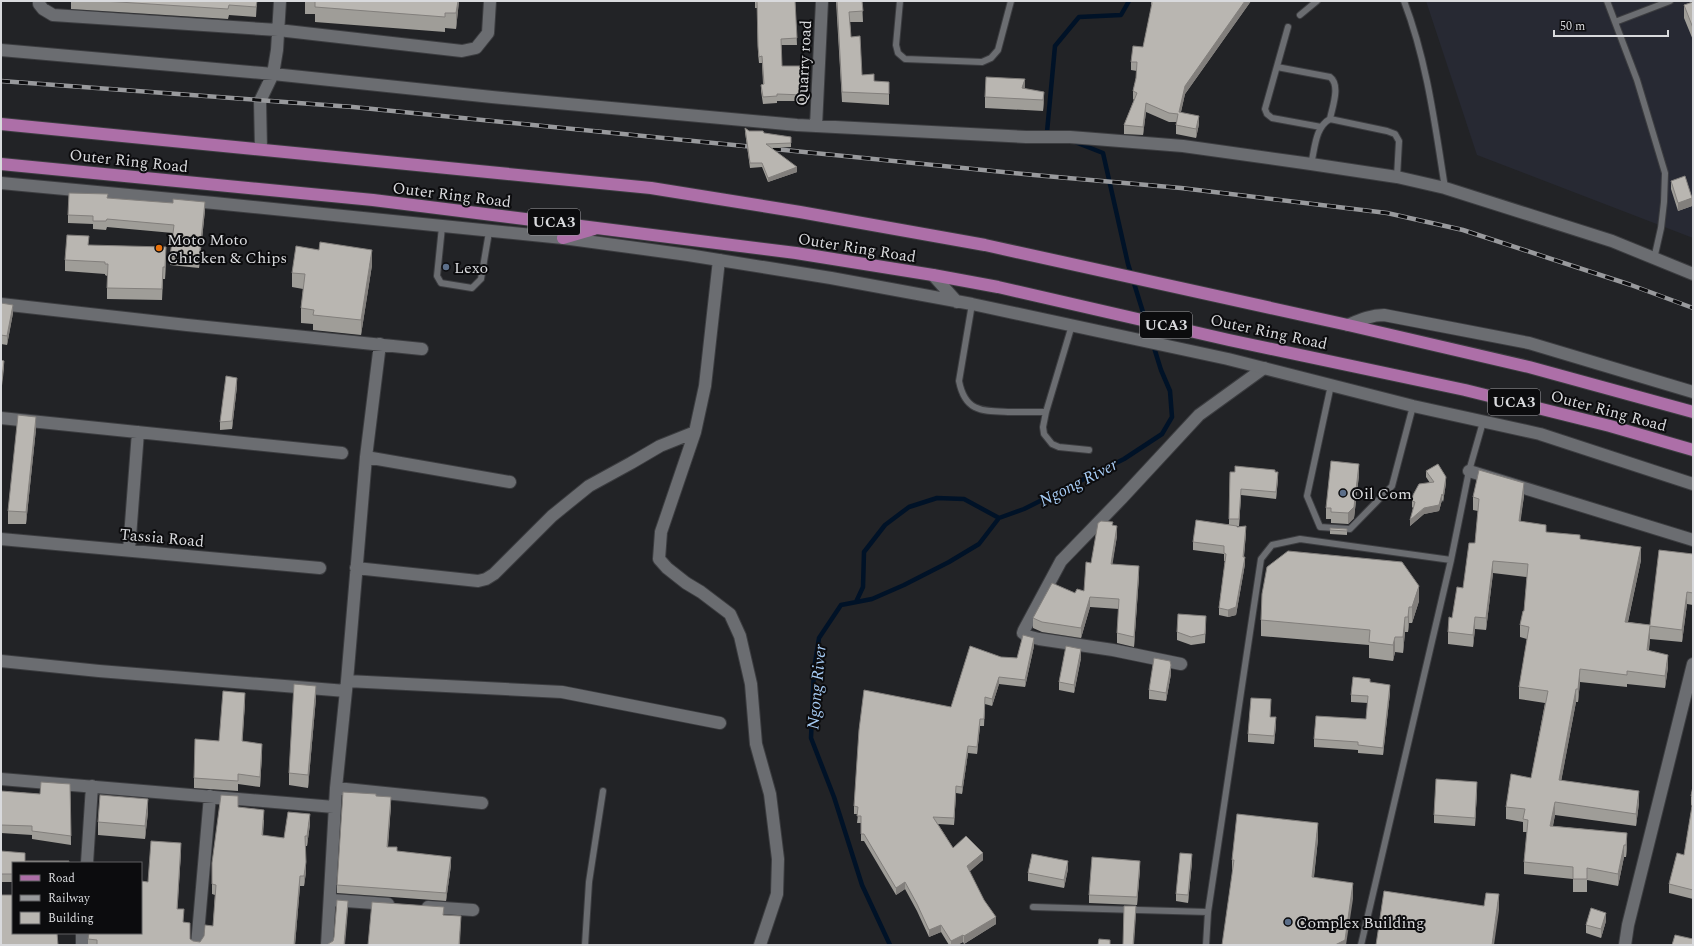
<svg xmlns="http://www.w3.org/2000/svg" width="1694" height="946" font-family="Spectral,serif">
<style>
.built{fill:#272933}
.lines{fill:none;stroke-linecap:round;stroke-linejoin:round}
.stream{stroke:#001227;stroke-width:4.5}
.lane-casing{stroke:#3c3d40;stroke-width:8}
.street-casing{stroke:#3c3d40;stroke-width:14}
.secondary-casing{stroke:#3c3d40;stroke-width:14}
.primary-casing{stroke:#3c3d40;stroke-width:14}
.lane{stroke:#6b6d71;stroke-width:6}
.street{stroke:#6b6d71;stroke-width:12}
.secondary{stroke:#6b6d71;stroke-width:12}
.primary{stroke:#ad6fa8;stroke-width:12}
.rail-casing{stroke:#999a9d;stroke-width:4.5}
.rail{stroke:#0c0c0e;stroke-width:3;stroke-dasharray:9;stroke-linecap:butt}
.wall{fill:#9f9d98}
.shaded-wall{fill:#827f7c}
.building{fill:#b9b6b1;stroke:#827f7c}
.food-dot{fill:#e8710a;stroke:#0c0c0e;stroke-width:1.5}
.service-dot{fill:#5c6f8a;stroke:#0c0c0e;stroke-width:1.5}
.labels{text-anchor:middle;stroke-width:4;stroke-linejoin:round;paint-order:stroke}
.shield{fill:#0c0c0e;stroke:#9c9c9f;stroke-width:1}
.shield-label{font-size:15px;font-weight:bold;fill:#d9dadd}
.street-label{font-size:16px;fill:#d9dadd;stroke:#0c0c0e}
.poi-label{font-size:16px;fill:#d9dadd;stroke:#0c0c0e;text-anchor:start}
.water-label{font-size:17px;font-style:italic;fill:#a6cbf4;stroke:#0c0c0e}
</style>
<rect width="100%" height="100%" fill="#222326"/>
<path class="built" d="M1426,1H1693V238L1477,155Z"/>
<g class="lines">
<path class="stream" d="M1051,134L1047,132L1055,46L1079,17L1121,15L1129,1
M856,602L863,587L864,552L885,525L909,507L937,498L964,499L999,518
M890,945L862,885L834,797L811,738L814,669L819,638L841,605L872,599L904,585L949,562L979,544L999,518L1024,509L1124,459L1162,434L1172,417L1170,391L1161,370L1128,264L1103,153L1075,142"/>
<g class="lane-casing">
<path id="lane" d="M900,1L896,45L898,53L905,59L982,62L991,58L998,50L1011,1
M1404,1C1427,61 1435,125 1445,188
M1607,1L1637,80L1665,173L1664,202L1661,228L1654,259
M1300,15L1317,1
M1615,22L1670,1
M1288,27L1265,109L1267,114L1272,118L1321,127
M1277,67L1330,77C1341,85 1332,108 1330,119
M1311,164C1315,149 1315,127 1330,119L1387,131L1395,134L1399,141L1397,177
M442,227L437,276L441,283L472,288L481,279L489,232
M972,304L959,381C965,412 982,411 1008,412C1021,412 1033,412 1046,412
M1072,325L1046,412L1043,427L1044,434L1052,444L1059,447L1089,450
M1331,385L1307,496L1320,527L1350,529L1392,486L1413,406
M1033,907L1208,912
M585,945L589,882L603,791
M1206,945L1208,912L1261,559L1272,545L1300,539L1451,560
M1361,945L1451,560L1469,471L1483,422"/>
</g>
<g class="street-casing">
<path id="street" d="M39,1V4L43,9L53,15L278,30L462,51L476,48L488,33L490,1
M1,50L273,74L492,97L797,125L1026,137H1070L1183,146L1311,164L1397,177L1445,188L1612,241L1693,274
M816,126L822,1
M261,149L260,101L273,74L277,50L280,1
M1,304L187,325L422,349
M1,418L342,453
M695,432L661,532L659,559L667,568L686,583L701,592L730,614L740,636L751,684L756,744L770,794L778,859L777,894L760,945
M366,457L510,482
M1469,471L1693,540
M1,539L320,568
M129,550L138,432
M356,568L478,581L486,579L494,574L552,516L589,486L631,463L660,446L695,432L705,386L719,260
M1,661L99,671L346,691
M1181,664L1113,650L1039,639L1027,636L1023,633L1024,630L1061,561L1122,498L1199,415L1264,368
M347,681L562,692L720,723
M1,779L334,807
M336,788L482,803
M87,863L92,786
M332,900L388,904
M428,907L473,910
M82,945V933
M197,945L210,796
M327,945L336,788L347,681L366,457L380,344
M1625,945L1628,925L1693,664"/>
</g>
<g class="secondary-casing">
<path id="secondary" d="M1,183L214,203L563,238L688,255L831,278L972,304L1228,359L1413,406L1540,434L1693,484
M933,275L957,302
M1348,325C1360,320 1371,315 1384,315L1529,343L1693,392"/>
</g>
<g class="primary-casing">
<path id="primary" d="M1,124L651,188L800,212L985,245L1348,325L1529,367L1693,412
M1,164L373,200L796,253L933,275L998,287L1229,340L1465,390L1610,426L1693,450
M563,238L594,229"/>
</g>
<use href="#lane" class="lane"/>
<use href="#street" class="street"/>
<use href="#secondary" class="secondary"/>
<use href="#primary" class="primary"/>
<g class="rail-casing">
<path id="rail" d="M1,81L353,107L1034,175L1181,188L1387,213L1463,230L1631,285L1693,308"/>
</g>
<use href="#rail" class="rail"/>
</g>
<path class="wall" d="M71,1H257L256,17L229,15L228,19L71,9Z
M305,1H459L456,29L445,28V32L315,22V14H305Z
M755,1H795L797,45H781L782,66H804V101H777V103L763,104L761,91V85L763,84L762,63H759L758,53L757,8H755Z
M836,1H862L863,22H850L851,37L862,75L874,81L889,93V105L842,102Z
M1151,1H1251L1185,94L1181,112L1199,124L1196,138L1176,134V125L1177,122H1169L1146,112L1143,135L1124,134V125L1134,100L1133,99V91L1136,78L1137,71L1131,70V62L1143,47L1151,9Z
M1693,2V40L1684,18V5Z
M1025,89L1044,92L1043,111L985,108V97Z
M745,128L749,131L791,137V147L772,148L797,172L768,182L762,167L750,168L745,132Z
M1671,181L1692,206L1678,211L1671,189Z
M108,198L205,210L199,268L170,265V257L173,233L107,227L106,230L93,229V224L68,223V215Z
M89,245L166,259L165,279H163L162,300L107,299V276L105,275V274L65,271V260Z
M372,265L361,335L313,330V324L301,323V308L303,289L292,287V273Z
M1,303L13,313L7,345L1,344Z
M237,386L232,429L220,430V422Z
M36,429L26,524H8V511Z
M1426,471L1446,483L1443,502L1442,500L1439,511L1424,514L1410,526L1413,508L1412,507V501L1430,483L1426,477Z
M1230,472H1275L1278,479L1276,499L1241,495L1239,526H1237V527L1246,533L1244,557L1245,564L1236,615L1228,617L1219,615V608L1225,561H1224V554L1193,550V542L1229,524Z
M1359,475L1354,518L1348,524L1331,523V519H1326V508Z
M1524,496L1520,521L1546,532L1580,540L1641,560L1628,622L1650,625L1693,554V605L1687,604L1682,642L1650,639L1649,650L1668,667L1665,688L1627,684V687L1580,682L1578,702H1576L1561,781L1639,803L1636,826L1555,815L1553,826L1627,833V846L1626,857H1624L1618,886L1587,880V892H1573V879L1524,874V862L1527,832H1523V822L1506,819V807L1531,778L1545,703L1519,699V687L1527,639L1520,637V625L1524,611L1527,577L1493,573L1486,630L1475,629L1473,647L1448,644V632L1452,618L1463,588L1475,543L1478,511L1473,510V497Z
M1113,525L1117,536L1112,564L1139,576L1134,647L1117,643V633L1119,609L1090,607L1081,638L1042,632L1033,628V618L1075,593L1084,591L1091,563Z
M1330,528L1347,529V535L1330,534Z
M1419,601L1412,623H1409L1408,632H1405L1403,653L1395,652L1393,661L1369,658V645L1261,636V620Z
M1206,624L1205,643L1191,645L1177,640V632Z
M1034,646L1025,687L999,684L992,706L985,704L984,726H980L977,754L968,753L962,794L956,793L954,825L938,824L953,848L983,860L969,871L996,924L964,944L963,942L957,945H949L941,932L929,937L917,911L905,889L896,895L864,841H861V823H857L858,814H854V806L1001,657L1017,658Z
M1081,658L1074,693L1059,690V682Z
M1171,674L1166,701L1149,699V690Z
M1370,683L1390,693L1383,755L1358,753V750L1314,747V739L1366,719L1368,703L1351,702V695Z
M316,698L308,788L289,785V773Z
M245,703L242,741L262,754L260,787L238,784V791L194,788V778Z
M1271,707L1270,717L1276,725L1274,744L1248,742V734Z
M70,784L71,845L32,839V835L1,833V791L40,794Z
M1693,786V899L1669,893V884L1684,855L1692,806L1691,805V796Z
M1477,790L1475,826L1434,823V815Z
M376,796L391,805L388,847L397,851L451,865L446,901L337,893V885Z
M238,807L264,820L263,836L284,838L310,824L307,846H305L306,872L304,886H300L295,945H88V939L148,882L181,852L177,909L190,939L193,941L200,942L213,926L215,895L212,894V863Z
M148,812L145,839L98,835V822Z
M1318,839L1314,877L1353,899L1232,874V860Z
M1,851L25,861L13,863V882H1Z
M1192,862L1188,903L1176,901V894Z
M1068,869L1064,888L1028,881V873Z
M1140,869L1137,905L1089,903V895Z
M1606,921L1601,938L1586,933V925Z"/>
<path class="shaded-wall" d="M458,1H459L456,29V13Z
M1245,1H1251L1185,94L1179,120V112L1185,86Z
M1025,79V89L1022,88Z
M1044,92V103L1043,111V100Z
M1146,103V112L1143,135V127Z
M1199,116V124L1196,138V129Z
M797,167V172L768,182V178Z
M1692,198V206L1678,211V203Z
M205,202V210L199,268V260Z
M166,247V259L165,279V267Z
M372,250V265L361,335V320Z
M13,305V313L7,345V336Z
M4,361V369L1,394V386Z
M237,378V386L232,429V421Z
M36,417V429L26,524V512Z
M1359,464V475L1354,518L1348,524V513Z
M1278,472V479L1276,499V492Z
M1446,477V483L1443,502V496Z
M1524,483V496L1519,533V521Z
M1241,489V495L1239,526V519Z
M1442,494V500L1439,511L1424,514L1410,526V520Z
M1117,526V536L1111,574V564Z
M1246,526V533L1243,565V557Z
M1641,547V560L1625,635V622Z
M1245,557V564L1236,615L1228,617V610Z
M1493,561V573L1486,630V618Z
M1139,566V576L1134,647V637Z
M1419,586V601L1412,623V607Z
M1687,592V604L1682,642V630Z
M1090,597V607L1081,638V628Z
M1409,607V623L1408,632V617Z
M1405,617V632L1403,653V637Z
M1475,617V629L1473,647V635Z
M1650,626V639L1647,662V650Z
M1395,637V652L1393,661V645Z
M1034,638V646L1025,687V680Z
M1081,649V658L1074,693V685Z
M1668,655V667L1665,688V676Z
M1171,665V674L1166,701V693Z
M1580,669V682L1578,702V689Z
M999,677V684L992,706V699Z
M1390,685V693L1383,755V748Z
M316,686V698L308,788V775Z
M1576,689V702L1559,793V780Z
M245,693V703L242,751V741Z
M1276,717V725L1274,744V736Z
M980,719V726L977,754V747Z
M262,744V754L260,787V777Z
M968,746V753L962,794V787Z
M1477,782V790L1475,826V818Z
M956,786V793L954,825V818Z
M1639,791V803L1636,826V814Z
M391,797V805L387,854V847Z
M148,799V812L145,839V826Z
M1555,802V815L1550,838V826Z
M310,814V824L307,846V836Z
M1318,823V839L1312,893V877Z
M1627,833V846L1626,857V845Z
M181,843V852L177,919V909Z
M1624,845V857L1618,886V874Z
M983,853V860L967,874V866Z
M1192,854V862L1188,903V895Z
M451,857V865L446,901V893Z
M1068,861V869L1064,888V880Z
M1140,861V869L1137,905V897Z
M306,862V872L304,886V876Z
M300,876V886L295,945H294Z
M905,882V889L896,895V888Z
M1353,883V899L1346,945H1335Z
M1499,894V910L1494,945H1492Z
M348,901V909L345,945H344Z
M1136,906V914L1134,945H1133Z
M1606,913V921L1601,938V929Z
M461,916L460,945H459Z
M996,917V924L964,944V936Z
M941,925V932L929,937V930Z
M963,935V942L957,945H951V941Z"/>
<path class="building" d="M103,1H257L256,7L229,5L228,9Z
M315,1H458L456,13H445V17L315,7Z
M755,1H795L797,38L781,39L782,66H804V95L777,94V96L763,97L761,85L764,84L762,56L759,57L758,46L757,1Z
M837,1H862L863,11L849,12L851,37L860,36L862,75L874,74V81L889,82V94L842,92Z
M1151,1H1245L1185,86L1179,112L1199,116L1196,129L1176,125L1178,114L1169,113L1146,103L1143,127L1124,125L1137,93L1133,91L1136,78L1137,62H1131L1133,46L1143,47L1152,3Z
M1693,2V28L1684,5Z
M986,77L1025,79L1022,88L1044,92L1043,100L985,97Z
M745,128L749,131H763L764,133L791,137V143L766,144L797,167L768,178L762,163H750Z
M1685,176L1692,198L1678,203L1671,181Z
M69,193L108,194L107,198L173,203V199L205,202L199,260L170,257L174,225L107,219L106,221H93V216L68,215Z
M67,235L89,236L88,245L166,247L165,267H163L162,289L107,288L108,264H105V262L65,260Z
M320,242L372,250L361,320L313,315L314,310L301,308L305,274L292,273L296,246L319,250Z
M1,303L13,305L7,336L1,335Z
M1,360L4,361L1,386Z
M226,376L237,378L232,421L220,422Z
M18,415L36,417L26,512L8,511Z
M1331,461L1359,464L1354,507L1348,513L1331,512V508H1326Z
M1438,464L1446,477L1443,496L1442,494L1439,505L1424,508L1410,520L1415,502L1412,501L1413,495L1419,484L1434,482L1426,471Z
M1235,466L1275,470V472H1278L1276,492L1241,489L1239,519H1229L1230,472H1235Z
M1479,470L1524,483L1519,521L1546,525V532L1580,535V539L1641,547L1625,622L1650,625L1659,550L1693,554V593L1687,592L1682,630L1650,626L1647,650L1668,655L1665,676L1627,671V675L1580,669L1578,689H1576L1559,780L1639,791L1636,814L1555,802L1550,826L1627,833L1626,845H1624L1618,874L1587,868V879H1573V867L1524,862L1528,820L1523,819L1525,809L1506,807L1511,774L1531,778L1548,691L1519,687L1529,627L1520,625L1523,611H1524L1528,564L1493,561L1486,618L1475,617L1473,635L1448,632L1449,617L1452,618L1457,587L1463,588L1469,543H1475L1479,499L1473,497Z
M1196,520L1237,526V527L1246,526L1243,557H1245L1236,607L1228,610L1219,608L1226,554L1224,553V546L1193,542Z
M1101,521L1113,522L1112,525L1117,526L1111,564L1139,566L1134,637L1117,633L1119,599L1090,597L1081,628L1042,622L1033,618L1052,583L1075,593L1077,589L1084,591L1086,562L1091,563L1098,523Z
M1330,528L1347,529V531L1330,530Z
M1288,551L1402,562L1419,586L1412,607H1409L1408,617H1405L1403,637H1395L1393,645L1369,642L1370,630L1261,620L1262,594L1267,567Z
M1178,614L1206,616L1205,634L1191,637L1177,632Z
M1023,635L1034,638L1025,680L999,677L992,699L985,697L984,719H980L977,747L968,746L962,787L956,786L954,818L933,817L953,848L966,836L983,853L967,866L984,900L996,917L964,936L963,935L951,941L941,925L929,930L917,904L905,882L896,888L864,834H861V816H857L858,807L854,806L859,730L864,690L951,707L970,646L1001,657L1017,658Z
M1066,646L1081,649L1074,685L1059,682Z
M1154,658L1170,661L1171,665L1166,693L1149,690Z
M1353,677L1370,679V682L1390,685L1383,748L1358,745V742L1314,739L1316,716L1366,719L1368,696L1351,695Z
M294,684L316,686L308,775L289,773Z
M223,691L245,693L242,741L262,744L260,777L238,774V781L194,778L195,739L219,741Z
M1251,698L1271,699L1270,717H1276L1274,736L1248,734Z
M1436,779L1477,782L1475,818L1434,815Z
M41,782L70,784L71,836L32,831V826L1,825V791L40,794Z
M1693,786V797L1691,796Z
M343,792L376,794V796L391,797L387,847H397V851L451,857L446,893L337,885Z
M100,795L148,799L145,826L98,822Z
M221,795L238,796V807L264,810L262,835L284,838L288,812L310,814L307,836H305L306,862L304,876H300L294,945H97V940L88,939L89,933H141V881L148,882L151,841L181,843L177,909H184L183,922L190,923V939L193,941L200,942L204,936L205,925L213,926L216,885L212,884V863Z
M1693,800V890L1669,884L1677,853L1684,855Z
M1237,814L1318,823L1312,877L1353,883L1345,940L1335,945H1222L1234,860H1232Z
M1,851L25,853V861H69V863H13V874H1Z
M1180,853L1192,854L1188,895L1176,894Z
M1032,854L1068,861L1064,880L1028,873Z
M1092,857L1140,861L1137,897L1089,895Z
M1384,891L1484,906L1486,893L1499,894L1492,945H1376Z
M1,895H13V933H57L58,945H1Z
M337,900L348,901L344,945H328V944L333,941L334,937Z
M372,902L444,907L443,915L461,916L459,945H368Z
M1124,906H1136L1133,945H1123Z
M1591,908L1606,913L1601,929L1586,925Z
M1675,935L1693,939V945H1672Z
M1099,939L1110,940V945H1098Z"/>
<circle class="food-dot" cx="159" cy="248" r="4"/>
<g class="service-dot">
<circle cx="446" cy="267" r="4"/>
<circle cx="1343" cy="493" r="4"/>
<circle cx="1288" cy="922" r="4"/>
</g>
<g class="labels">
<g class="shield">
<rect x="528" y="209" width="52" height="26" rx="3"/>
<rect x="1140" y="312" width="52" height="26" rx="3"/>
<rect x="1488" y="389" width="52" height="26" rx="3"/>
</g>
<g class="shield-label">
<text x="554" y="227">UCA3</text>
<text x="1166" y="330">UCA3</text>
<text x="1514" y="407">UCA3</text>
</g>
<g class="street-label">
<text transform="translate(803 63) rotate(-87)" y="6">Quarry road</text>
<text transform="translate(129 160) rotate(6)" y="6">Outer Ring Road</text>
<text transform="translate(452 194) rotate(7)" y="6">Outer Ring Road</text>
<text transform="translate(857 247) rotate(9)" y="6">Outer Ring Road</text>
<text transform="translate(1269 331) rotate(12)" y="6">Outer Ring Road</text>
<text transform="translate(1609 410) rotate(15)" y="6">Outer Ring Road</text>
<text transform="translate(162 537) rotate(5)" y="6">Tassia Road</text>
</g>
<g class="poi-label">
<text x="167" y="245">Moto Moto<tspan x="167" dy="18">Chicken &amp; Chips</tspan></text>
<text x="454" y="273">Lexo</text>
<text x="1351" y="499">Oil Com</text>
<text x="1296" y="928">Complex Building</text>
</g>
<g class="water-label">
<text transform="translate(1078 482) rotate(-27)" y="6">Ngong River</text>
<text transform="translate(816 687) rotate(-85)" y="6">Ngong River</text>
</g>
</g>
<rect width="1694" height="946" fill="none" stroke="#d9dadd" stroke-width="4"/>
<rect x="12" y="862" width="130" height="72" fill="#0c0c0e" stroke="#5e5e61"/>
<rect x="20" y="875" width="20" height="6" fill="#ad6fa8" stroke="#5e5e61"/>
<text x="48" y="882" font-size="12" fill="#d9dadd">Road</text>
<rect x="20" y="895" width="20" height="6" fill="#999a9d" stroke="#5e5e61"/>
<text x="48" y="902" font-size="12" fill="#d9dadd">Railway</text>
<rect x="20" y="912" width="20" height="12" fill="#b9b6b1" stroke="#5e5e61"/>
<text x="48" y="922" font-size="12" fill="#d9dadd">Building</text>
<path d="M1554 30v6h114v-6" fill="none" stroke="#d9dadd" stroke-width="2"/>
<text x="1560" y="30" font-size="12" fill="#d9dadd" stroke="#0c0c0e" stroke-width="3" paint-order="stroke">50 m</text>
</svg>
